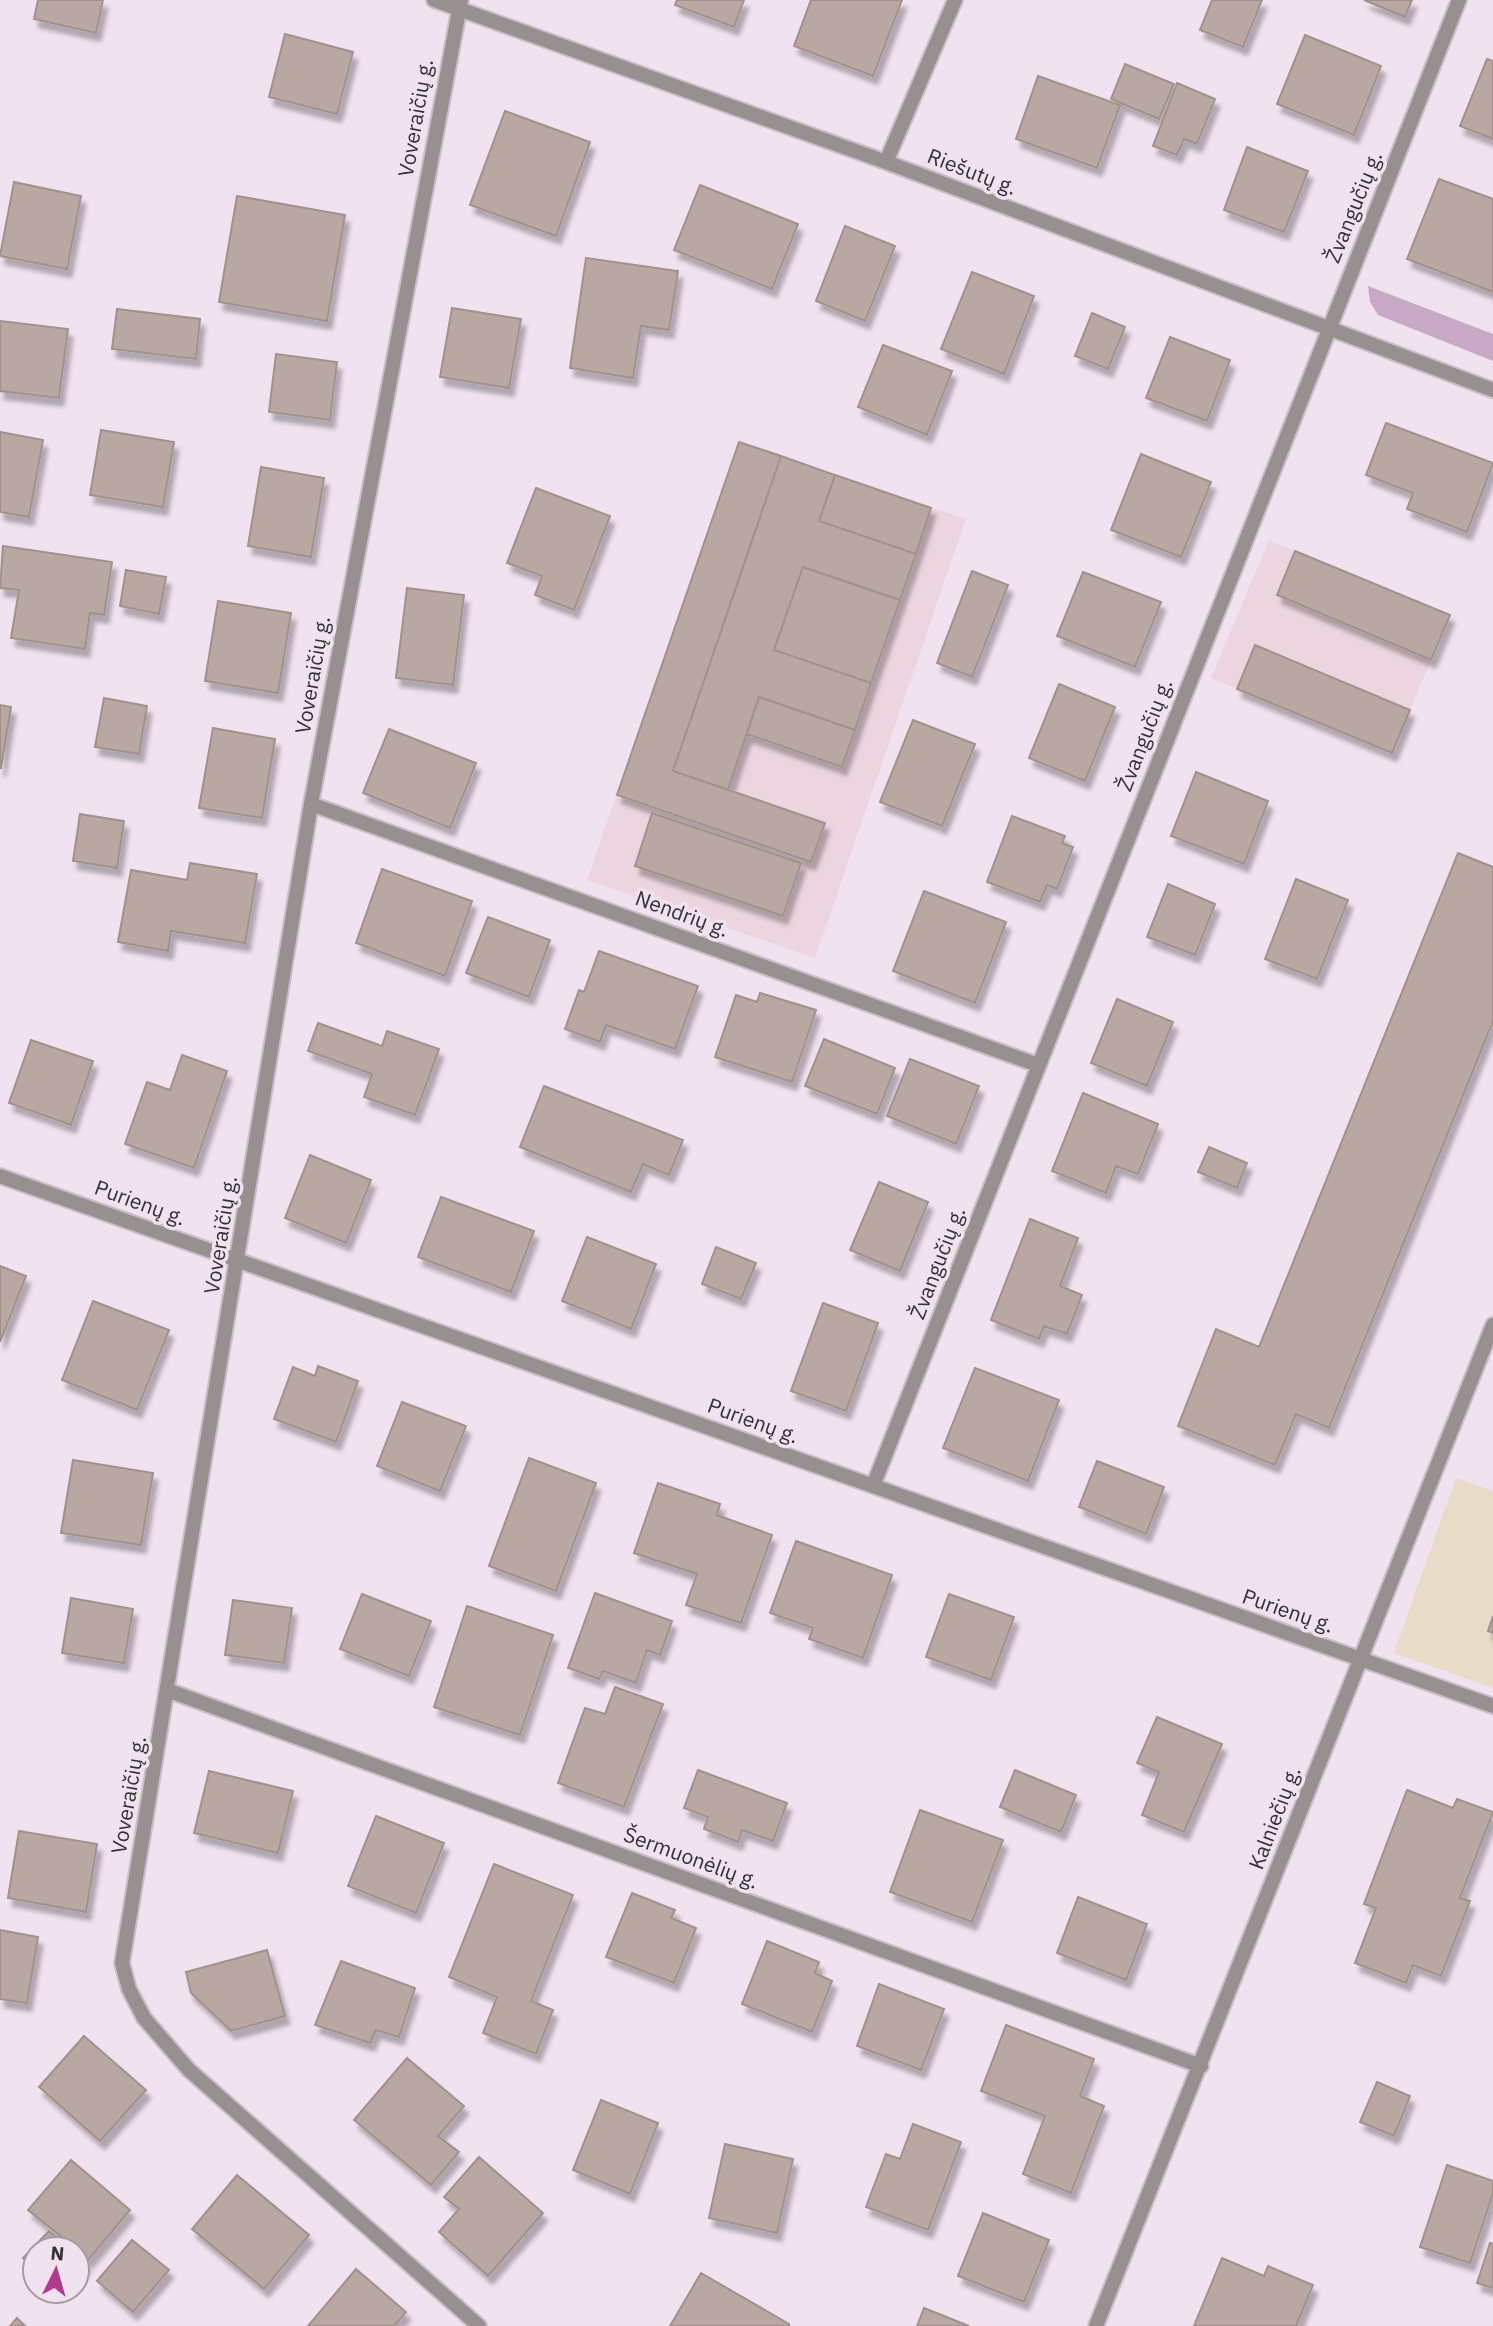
<svg xmlns="http://www.w3.org/2000/svg" width="1493" height="2326" font-family="'IBM Plex Sans',sans-serif">
<style>
.commercial{fill:#e8dbc7}
.industrial{fill:#edd5e0}
.green{fill:#c7a9c6}
.building{fill:#b9a7a1;stroke:#a2918b;stroke-width:2;filter:url(#shadow)}
.lines{fill:none;stroke-linecap:round;stroke-linejoin:round}
.minor-casing{stroke:#cbbeca;stroke-width:18}
.minor{stroke:#98908e;stroke-width:14}
.labels{text-anchor:middle;stroke-width:7;stroke-linejoin:round;paint-order:stroke}
.street-label{font-size:21px;fill:#353035;stroke:#f0e2ef}
</style>
<defs>
<filter id="shadow"><feDropShadow dx="4.5" dy="8" stdDeviation="2" flood-color="#0004"/></filter>
</defs>
<rect width="100%" height="100%" fill="#f0e2ef"/>
<path class="commercial" d="M1456,1478L1493,1491V1688L1394,1653Z"/>
<path class="industrial" d="M739,442L966,519L815,958L587,880Z
M1269,540L1450,615L1392,753L1211,678Z"/>
<path class="green" d="M1368,286L1493,334V361L1378,315L1370,302Z"/>
<path class="building" d="M38,0H103L96,33L34,19Z
M677,0H744L734,27L675,5Z
M811,0H902L873,76L794,46Z
M1212,0H1262L1243,47L1200,30Z
M1364,0H1412L1405,17Z
M285,34L353,52L337,114L269,97Z
M1305,35L1381,66L1354,135L1277,104Z
M1487,59L1493,61V139L1460,126Z
M1125,64L1174,84L1159,119L1111,99Z
M1038,76L1120,105L1097,168L1016,139Z
M1177,83L1215,99L1197,144L1184,139L1177,155L1153,146Z
M505,111L590,142L556,236L470,205Z
M1247,147L1308,171L1284,232L1224,210Z
M1439,179L1493,199V292L1407,259Z
M14,182L81,196L67,269L0,256Z
M700,185L798,224L772,289L674,250Z
M237,196L345,215L327,321L219,302Z
M845,226L895,246L865,321L816,301Z
M586,258L678,271L669,330L641,326L633,378L570,368Z
M972,272L1034,296L1004,374L941,349Z
M452,308L521,319L509,388L440,377Z
M117,309L200,319L196,359L112,349Z
M1092,313L1125,327L1108,369L1075,356Z
M0,321L68,329L59,398L0,391Z
M1170,337L1230,360L1207,421L1146,398Z
M883,345L952,371L927,435L858,407Z
M276,354L337,362L330,420L269,412Z
M1386,423L1493,463L1467,532L1407,509L1413,493L1366,475Z
M101,430L174,442L163,507L90,495Z
M0,432L43,440L29,517L0,512Z
M739,442L781,456L673,771L825,823L811,862L617,795Z
M1141,454L1211,482L1181,557L1111,530Z
M781,456L835,475L819,521L916,554L900,600L803,567L774,650L871,683L855,730L759,697L728,790L673,771Z
M261,467L324,478L311,557L248,546Z
M835,475L931,508L916,554L819,521Z
M536,488L610,516L574,610L535,595L542,576L507,563Z
M3,546L112,562L104,615L90,613L85,649L11,638L19,590L0,588Z
M1295,551L1450,615L1431,660L1277,595Z
M803,567L900,600L871,683L774,650Z
M126,570L166,577L159,614L120,606Z
M972,571L1008,585L972,677L937,663Z
M1083,572L1161,602L1135,667L1057,636Z
M407,588L464,595L453,685L396,678Z
M218,601L291,613L278,693L205,681Z
M1255,645L1410,710L1392,753L1237,689Z
M1059,684L1115,707L1085,781L1029,758Z
M759,697L855,730L842,767L747,734Z
M104,698L147,706L139,754L95,747Z
M0,705L11,707L1,768H0Z
M913,720L975,744L942,826L880,802Z
M213,728L275,739L262,818L199,808Z
M389,729L476,763L450,828L363,793Z
M1196,772L1268,801L1244,864L1171,836Z
M652,813L801,863L783,916L635,866Z
M80,814L124,821L117,868L73,861Z
M1012,816L1065,836L1062,843L1073,847L1057,889L1047,885L1040,902L987,882Z
M1458,853L1493,867V1021L1329,1428L1296,1414L1275,1465L1178,1426L1216,1329L1259,1347Z
M190,863L257,874L245,943L171,931L168,951L118,942L131,870L187,880Z
M382,869L472,901L445,976L356,943Z
M1296,879L1348,900L1317,979L1265,959Z
M1168,884L1215,904L1195,955L1147,937Z
M924,891L1006,922L975,1003L893,971Z
M488,917L550,940L529,997L466,973Z
M599,951L698,986L675,1049L606,1025L600,1042L565,1029L579,990L584,992Z
M760,993L816,1010L792,1082L715,1057L736,995L757,1002Z
M1117,999L1173,1022L1147,1086L1091,1063Z
M318,1023L382,1046L387,1031L439,1049L415,1115L364,1097L372,1074L308,1051Z
M824,1039L895,1068L877,1114L805,1086Z
M31,1040L93,1061L71,1125L9,1103Z
M182,1055L227,1071L194,1168L125,1144L147,1082L170,1090Z
M910,1059L979,1086L956,1144L887,1116Z
M544,1086L683,1140L669,1175L643,1164L631,1192L520,1147Z
M1083,1093L1158,1124L1138,1174L1116,1166L1106,1193L1052,1171Z
M1209,1147L1247,1163L1237,1188L1198,1172Z
M310,1155L371,1180L346,1243L285,1218Z
M879,1182L928,1202L900,1271L850,1250Z
M441,1197L534,1231L511,1292L418,1257Z
M1030,1219L1078,1238L1060,1286L1082,1295L1067,1334L1044,1326L1039,1339L991,1320Z
M587,1237L656,1264L631,1329L562,1301Z
M716,1247L756,1263L741,1299L702,1284Z
M0,1266L26,1276L0,1342Z
M93,1301L169,1330L137,1410L62,1380Z
M823,1303L878,1323L846,1411L791,1391Z
M318,1366L358,1381L336,1442L274,1419L293,1367L315,1376Z
M975,1368L1059,1400L1028,1481L943,1448Z
M402,1402L466,1426L440,1491L377,1466Z
M529,1458L596,1483L556,1591L489,1566Z
M73,1460L153,1473L141,1545L61,1533Z
M1097,1461L1164,1487L1146,1534L1079,1507Z
M658,1483L720,1504L717,1515L772,1535L741,1623L686,1605L697,1574L634,1553Z
M796,1541L892,1575L863,1658L809,1639L813,1628L770,1613Z
M595,1593L672,1621L660,1655L647,1650L636,1683L603,1671L599,1679L568,1668Z
M362,1594L431,1621L409,1676L340,1649Z
M949,1594L1014,1617L991,1680L926,1657Z
M71,1598L133,1609L124,1663L62,1653Z
M233,1600L292,1608L284,1663L225,1655Z
M467,1606L553,1635L520,1735L434,1707Z
M1493,1616V1633L1488,1631Z
M615,1687L663,1704L624,1807L558,1783L585,1708L605,1714Z
M1157,1717L1222,1744L1184,1832L1142,1815L1159,1772L1137,1763Z
M698,1770L787,1803L773,1841L742,1830L738,1842L704,1829L708,1817L684,1808Z
M1015,1770L1076,1795L1061,1832L1000,1807Z
M209,1771L293,1791L278,1853L194,1833Z
M1407,1790L1453,1808L1457,1799L1493,1812L1460,1898L1470,1901L1441,1976L1413,1965L1406,1983L1355,1963L1376,1908L1364,1904Z
M920,1810L1003,1840L972,1922L890,1892Z
M376,1816L444,1843L416,1913L348,1886Z
M19,1831L97,1844L86,1912L8,1898Z
M494,1864L573,1895L531,2001L553,2010L536,2054L483,2033L497,1997L449,1977Z
M632,1893L675,1910L671,1918L696,1928L674,1983L606,1957Z
M1078,1897L1147,1924L1126,1980L1057,1953Z
M0,1930L38,1937L27,2003L0,1999Z
M767,1941L819,1962L815,1973L832,1981L812,2032L742,2004Z
M267,1950L285,2016L231,2031L191,1993L186,1972Z
M341,1961L415,1988L399,2037L376,2030L370,2043L315,2025Z
M879,1984L944,2009L921,2070L857,2046Z
M1006,2025L1094,2059L1080,2096L1104,2106L1071,2193L1023,2174L1045,2116L981,2091Z
M84,2036L146,2090L100,2141L39,2087Z
M407,2058L464,2106L438,2136L459,2152L431,2185L354,2120Z
M1377,2082L1410,2096L1394,2136L1360,2122Z
M601,2100L658,2123L630,2194L573,2170Z
M913,2124L961,2142L928,2230L866,2207L886,2154L900,2159Z
M725,2144L793,2159L777,2233L709,2218Z
M479,2157L543,2213L488,2276L439,2232L459,2209L444,2197Z
M71,2160L130,2210L88,2260L77,2249L28,2210Z
M1447,2165L1493,2181V2193L1470,2263L1420,2247Z
M237,2175L309,2235L264,2289L192,2229Z
M983,2213L1049,2240L1024,2302L958,2276Z
M49,2231L69,2249H35V2269L23,2258Z
M132,2240L169,2270L133,2312L97,2281Z
M1490,2243L1493,2244V2288L1477,2283Z
M77,2256L86,2264L77,2274Z
M1222,2258L1264,2276L1268,2266L1313,2285L1296,2326H1194Z
M356,2269L406,2312L394,2326H308Z
M701,2273L789,2324V2326H670Z
M924,2308L969,2326H917Z
M17,2318L25,2326H10Z"/>
<g class="lines">
<g class="minor-casing">
<path id="minor" d="M434,0L886,162L1493,390
M461,0L311,804L122,1963L129,1989L144,2018L189,2070L479,2326
M886,162L955,0
M311,804L1038,1065
M0,1176L1493,1706
M873,1486L1459,0
M167,1690L1201,2066
M1096,2326L1493,1325"/>
</g>
<use href="#minor" class="minor"/>
</g>
<g class="labels">
<g class="street-label">
<text transform="translate(416 118) rotate(-80)" y="7">Voveraičių g.</text>
<text transform="translate(972 172) rotate(21)" y="7">Riešutų g.</text>
<text transform="translate(1354 207) rotate(-68)" y="7">Žvangučių g.</text>
<text transform="translate(313 675) rotate(-80)" y="7">Voveraičių g.</text>
<text transform="translate(1145 735) rotate(-69)" y="7">Žvangučių g.</text>
<text transform="translate(682 914) rotate(20)" y="7">Nendrių g.</text>
<text transform="translate(140 1203) rotate(20)" y="7">Purienų g.</text>
<text transform="translate(221 1235) rotate(-81)" y="7">Voveraičių g.</text>
<text transform="translate(938 1263) rotate(-69)" y="7">Žvangučių g.</text>
<text transform="translate(753 1421) rotate(20)" y="7">Purienų g.</text>
<text transform="translate(1288 1611) rotate(19)" y="7">Purienų g.</text>
<text transform="translate(129 1795) rotate(-80)" y="7">Voveraičių g.</text>
<text transform="translate(1275 1818) rotate(-69)" y="7">Kalniečių g.</text>
<text transform="translate(691 1858) rotate(20)" y="7">Šermuonėlių g.</text>
</g>
</g>
<g transform="translate(56 2270) rotate(5)"><circle r="33" fill="#f0e2ef" stroke="#a59ba5" stroke-width="2"/>
<path d="M0-5L12 26L0 18L-12 26Z" fill="#b1398e"/>
<text y="-10" font-size="19" font-weight="bold" text-anchor="middle" fill="#353035">N</text>
</g>
</svg>
